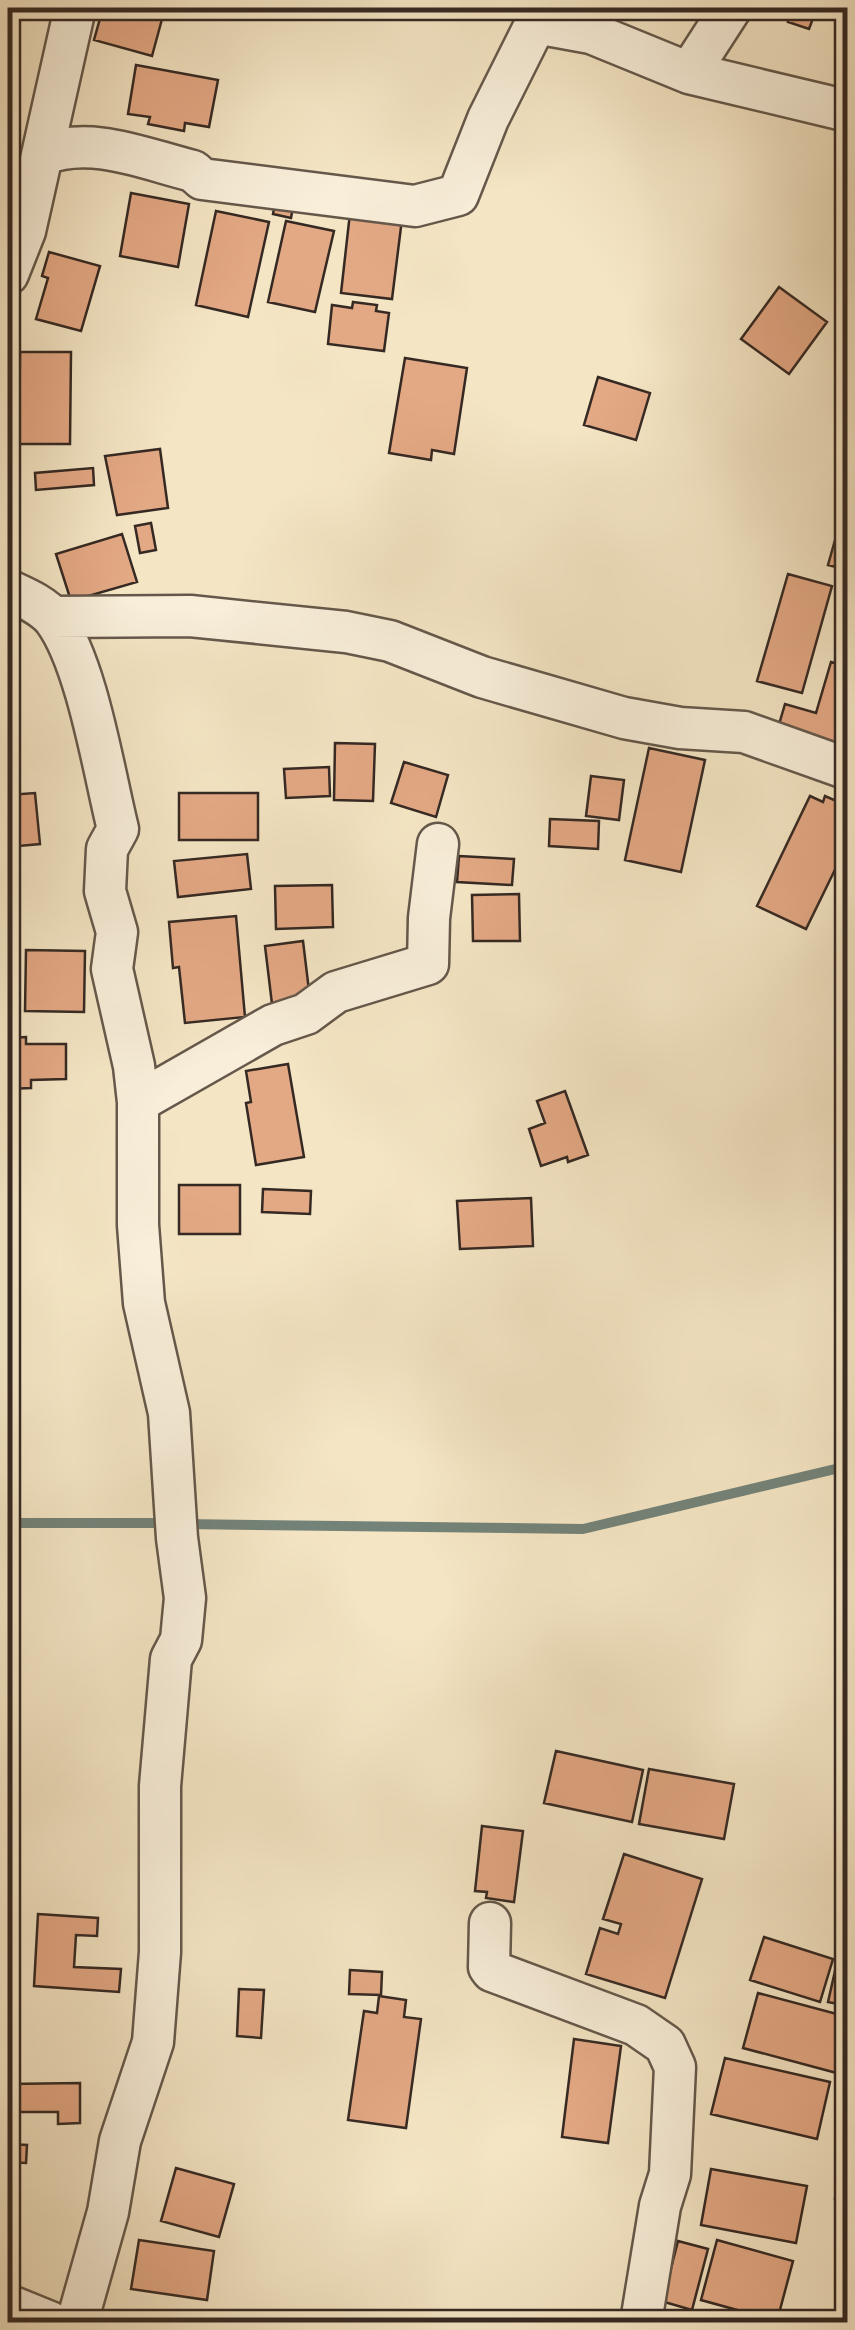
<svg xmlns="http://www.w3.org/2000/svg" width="855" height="2330" font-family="'Gentium Book Plus',serif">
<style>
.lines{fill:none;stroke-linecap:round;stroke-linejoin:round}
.stream{stroke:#738379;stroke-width:10}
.building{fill:#e3a884;stroke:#352923;stroke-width:2.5}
.minor-casing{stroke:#65584b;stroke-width:45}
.minor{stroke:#f8eed9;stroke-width:40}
</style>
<rect width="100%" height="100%" fill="#f4e5c4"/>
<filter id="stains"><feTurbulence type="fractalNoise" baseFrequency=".002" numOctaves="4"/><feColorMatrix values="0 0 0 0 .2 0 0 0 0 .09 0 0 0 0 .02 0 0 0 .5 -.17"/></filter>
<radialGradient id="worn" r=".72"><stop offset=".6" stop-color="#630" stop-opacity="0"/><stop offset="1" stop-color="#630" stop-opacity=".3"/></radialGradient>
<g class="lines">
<path class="stream" d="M8,1523H166
M183,1524L583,1529L848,1466"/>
</g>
<path class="building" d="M103,8H165L152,56L94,40Z
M793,8H817L809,29L788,22Z
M136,65L218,80L209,127L185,123L184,131L148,124L150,117L128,114Z
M277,192L295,196L291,218L273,214Z
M131,193L189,204L178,267L120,256Z
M216,211L269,222L248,317L196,305Z
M350,213L402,219L392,299L341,293Z
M286,221L334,231L315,312L268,302Z
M49,252L100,266L81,331L36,319L48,278L42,276Z
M779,287L827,322L789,374L741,339Z
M353,302L377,305L376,311L389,313L384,351L328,344L332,305L352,308Z
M20,352H71L70,444H19Z
M405,358L467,368L454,454L432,450L431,460L389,453Z
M598,377L650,393L636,440L584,425Z
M160,449L168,508L117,515L105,456Z
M93,468L94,485L36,490L35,473Z
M151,523L156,550L140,553L135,526Z
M122,534L137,582L71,601L56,554Z
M835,540L848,544V570L828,565Z
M788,574L832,586L802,693L757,681Z
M831,662L848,666V736L839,734L835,744L778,728L785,704L816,713Z
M335,743L375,744L373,801L334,800Z
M649,748L705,760L681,872L625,860Z
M404,762L448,775L436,817L391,803Z
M329,767L330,796L286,798L284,769Z
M591,776L624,780L619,820L586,816Z
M35,793L40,844L8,847V795Z
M179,793H258V840H179Z
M810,796L823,802L825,796L848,806L844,813L848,814V843L806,929L757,906Z
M550,819L599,821L598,849L549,846Z
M247,854L251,889L178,897L174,861Z
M459,856L514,859L512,885L457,882Z
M332,885L333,927L276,929L275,886Z
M519,894L520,941H473L472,895Z
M236,916L245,1017L185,1023L179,967L173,968L169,922Z
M303,941L310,999L272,1004L265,946Z
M26,950L85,951L84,1012L25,1011Z
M26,1037V1044H66V1079L31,1080V1088L8,1089V1038Z
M288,1064L304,1157L256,1165L246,1103L251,1102L246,1071Z
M565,1091L588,1155L568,1162L567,1157L541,1166L529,1129L545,1123L537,1101Z
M179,1185H240V1234H179Z
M263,1189L311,1191L310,1214L262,1212Z
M531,1198L533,1246L460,1249L457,1201Z
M556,1751L643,1770L632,1822L544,1803Z
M649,1769L734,1784L724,1839L639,1824Z
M482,1826L523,1831L514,1902L486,1898L487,1892L475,1891Z
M624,1854L702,1879L665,1998L586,1974L600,1928L618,1934L621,1924L603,1919Z
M38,1914L98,1918L97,1936L76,1935L74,1967L121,1969L119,1992L34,1986Z
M764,1937L833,1959L820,2002L750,1980Z
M837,1962L848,1965V2006L828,2002Z
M350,1970L382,1972L381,1995L349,1994Z
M239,1989L264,1990L261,2038L237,2036Z
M758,1993L848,2017V2076L743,2048Z
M379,1996L406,2000L404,2017L421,2019L406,2128L348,2120L364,2011L377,2013Z
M574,2039L621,2046L608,2143L562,2137Z
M725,2058L830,2082L817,2139L711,2114Z
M80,2083V2123L58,2124V2112H8V2084Z
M8,2144L27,2145L26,2163L8,2162Z
M839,2149L848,2150V2200L835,2199Z
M176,2168L234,2184L219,2237L161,2221Z
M711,2169L807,2186L796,2243L701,2225Z
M837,2227H848V2289H836Z
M139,2240L214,2251L207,2300L131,2289Z
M717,2240L793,2261L777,2321L701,2300Z
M678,2241L708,2249L692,2310L654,2299L668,2280Z"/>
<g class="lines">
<g class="minor-casing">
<path id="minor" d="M689,73L731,8
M42,155C91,135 144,159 193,171L202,179L415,206L458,195L488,119L536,23L591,33L689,73L848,111
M8,274L25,231L75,8
M8,590C23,597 43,605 54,619C87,663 104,773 118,829L107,849L105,891L117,932L112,969L134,1066L138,1102V1225L144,1303L169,1413L177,1538L185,1598L181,1640L171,1659L160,1786V1952L153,2042L120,2141L108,2212L77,2322
M53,617L190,616L346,632L390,641L482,677L624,718L680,728L744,732L848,769
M138,1102L273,1025L306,1014L336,992L428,964L429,918L438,844
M490,1923L489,1967L492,1971L636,2025L665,2045L675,2067L670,2174L660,2206L641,2322
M8,2305L50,2322"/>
</g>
<use href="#minor" class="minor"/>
</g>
<rect width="855" height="2330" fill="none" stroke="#f4e5c4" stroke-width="40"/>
<rect x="10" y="10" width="835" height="2310" fill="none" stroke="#352923" stroke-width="5"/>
<rect x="20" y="20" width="815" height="2290" fill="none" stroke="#352923" stroke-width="2.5"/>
<rect width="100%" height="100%" filter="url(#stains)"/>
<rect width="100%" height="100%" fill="url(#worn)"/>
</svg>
